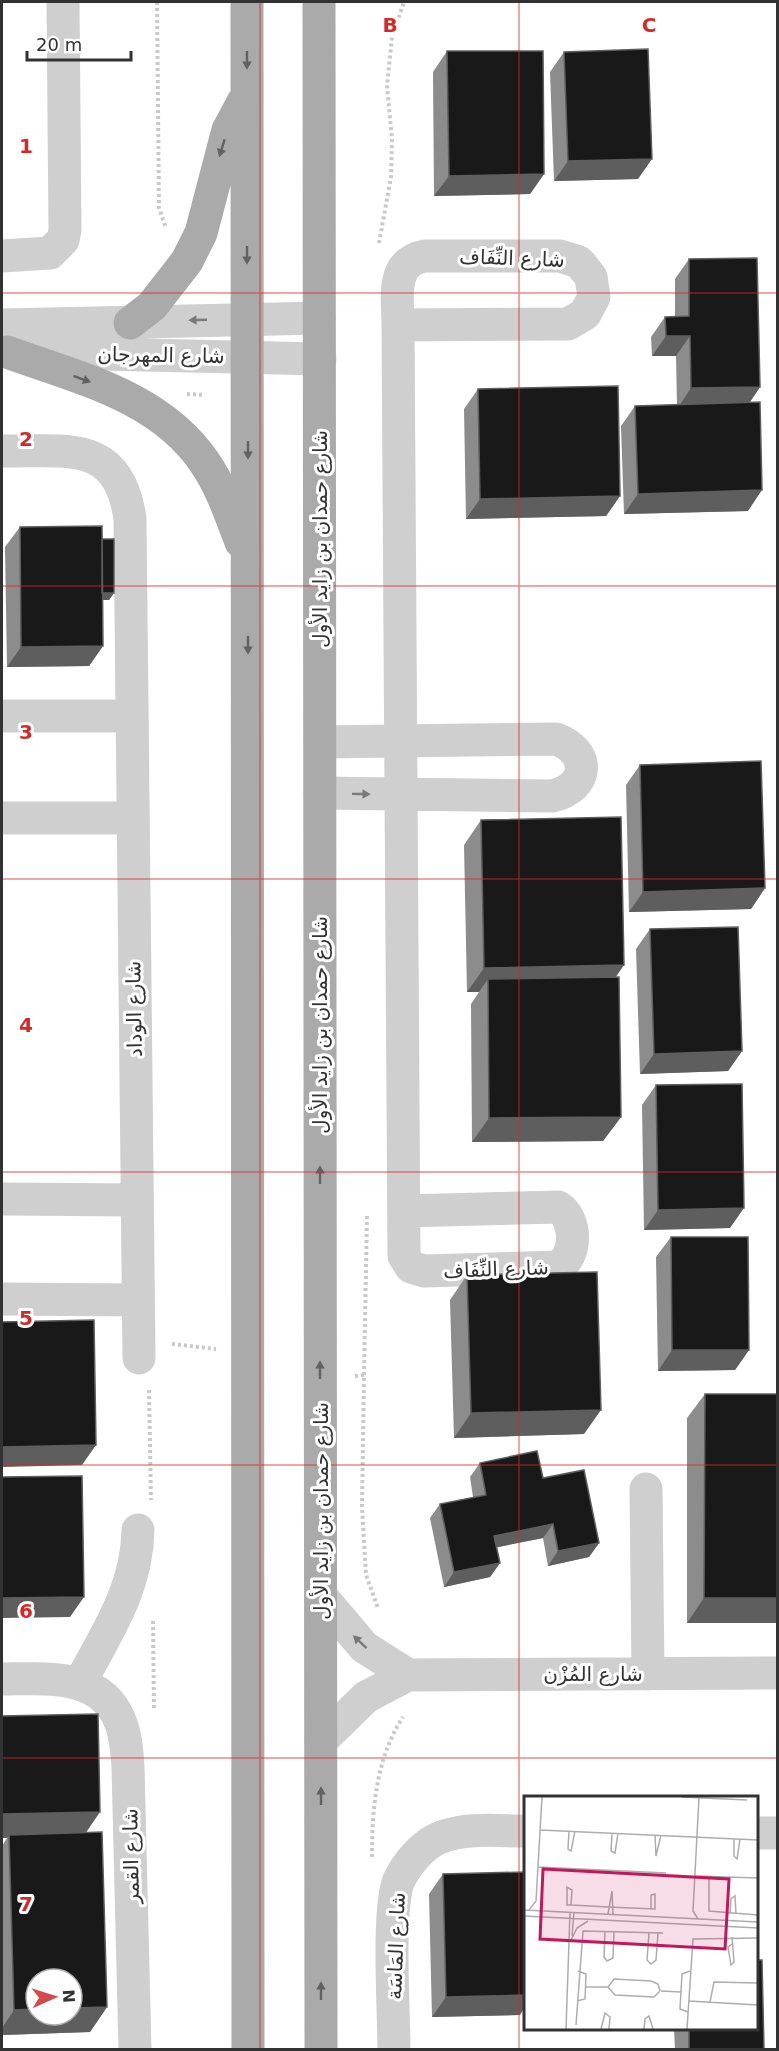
<svg xmlns="http://www.w3.org/2000/svg" width="779" height="2051" font-family="'DejaVu Sans','Noto Naskh Arabic',sans-serif">
<style>
.lines{fill:none;stroke-linecap:round;stroke-linejoin:round}
.path{stroke:#c9c9c9;stroke-width:4;stroke-dasharray:3 3;stroke-linecap:butt}
.minor{stroke:#cfcfcf;stroke-width:33}
.major{stroke:#aaa;stroke-width:33}
.wall{fill:#8c8c8c}
.shaded-wall{fill:#5e5e5e}
.building{fill:#191919;stroke:#5e5e5e;stroke-width:1.5}
.oneway{fill:#626262}
.oneway2{fill:#797979}
.grid{fill:none;stroke:#d62828;stroke-width:1.5;stroke-opacity:0.55}
.labels{text-anchor:middle;stroke-width:6;stroke-linejoin:round;paint-order:stroke}
.street-label{font-size:20px;fill:#323232;stroke:#fff}
.inset-road{fill:none;stroke:#adadad;stroke-width:1.5}
.view{fill:#c2185b;fill-opacity:0.15;stroke:#c2185b;stroke-width:3}
.inset-edge{fill:none;stroke:#323232;stroke-width:3}
.grid-label{font-size:20px;text-anchor:middle;font-weight:bold;fill:#d62828;stroke:#fff;stroke-width:6;stroke-linejoin:round;paint-order:stroke}
</style>
<rect width="100%" height="100%" fill="#fff"/>
<g class="lines">
<path class="path" d="M157,2L159,208L166,228
M379,243L391,177L392,139L387,86L392,37L404,2
M187,394L205,395
M172,1344L216,1349
M364,1375L367,1215
M355,1376L364,1375L362,1506L366,1575L378,1608
M149,1390L151,1500
M153,1621L154,1710
M372,1857C372,1809 376,1758 403,1717"/>
<path class="minor" d="M2,256L50,253L63,240L65,230L63,2
M2,325L319,318
M398,325L568,324L585,314L594,297L591,277L579,262L560,256H425C390,262 398,298 398,325L404,1256L411,1267L424,1271L557,1267C578,1258 577,1218 558,1207L404,1211
M15,352L320,359
M2,451C65,452 119,438 130,519L139,1358
M2,716H132
M320,742L556,739C592,752 589,788 552,796L320,793
M2,818H133
M2,1199L136,1200
M2,1299L138,1300
M646,1489L648,1674
M321,1596L364,1647L408,1675
M2,1679C44,1679 101,1672 120,1721C126,1735 127,1753 128,1767L135,2050
M80,1683C107,1632 137,1589 138,1530
M321,1741L366,1697L408,1675L778,1673
M756,1833H778
M394,2050C394,2014 387,1908 399,1880C407,1864 422,1845 439,1838C467,1827 497,1831 526,1831"/>
<path class="major" d="M247,2L248,2050
M319,2L321,2050
M130,323L152,306L187,261L201,233L228,130L243,102
M7,352C78,378 160,396 205,463C221,486 231,516 241,542"/>
</g>
<path class="wall" d="M447,51L544,174L530,194L434,196L433,72Z
M564,52L638,179L554,181L550,72Z
M689,259L760,387L749,403L748,511L624,514L621,426L635,406L677,405L676,356H652L651,337L665,317H675V279Z
M478,389L620,496L606,516L466,519L464,409Z
M20,527L102,539L114,593L109,600H102L103,646L89,666L7,667L5,547Z
M640,765L765,888L751,909L629,912L626,785Z
M481,820L615,977L621,1117L603,1141L472,1142L471,1004L479,992H467L464,845Z
M650,929L742,1051L728,1071L640,1074L636,949Z
M656,1085L730,1228L644,1230L642,1105Z
M671,1237L749,1350L735,1370L658,1371L656,1257Z
M467,1275L584,1434L454,1438L450,1300Z
M705,1394L777,1623H687V1418Z
M480,1463L543,1478L599,1543L589,1557L548,1566L543,1538L497,1547L500,1563L490,1577L444,1587L430,1518L440,1504L473,1497L470,1477Z
M2,1716L85,1833L107,2007L90,2032L2,2035V1846L7,1838Z
M443,1874L520,2015L432,2017L429,1894Z
M674,2028H756L764,2049H675Z"/>
<path class="shaded-wall" d="M652,159L638,179L554,181L568,161Z
M544,174L530,194L434,196L449,176Z
M666,336H690L676,356H652Z
M760,387L746,408L677,409L691,388Z
M762,490L748,511L624,514L638,494Z
M620,496L606,516L466,519L480,499Z
M93,593H114L109,600H88Z
M103,646L89,666L7,667L21,647Z
M765,888L751,909L629,912L643,892Z
M624,965L607,990L488,979L479,992H467L484,968Z
M742,1051L728,1071L640,1074L654,1054Z
M621,1117L603,1141L472,1142L489,1118Z
M744,1208L730,1228L644,1230L658,1210Z
M672,1350H749L735,1370L658,1371Z
M601,1410L584,1434L454,1438L471,1413Z
M96,1445L82,1465L2,1467V1447Z
M553,1524L543,1538L484,1550L494,1536Z
M599,1543L589,1557L548,1566L558,1551Z
M500,1563L490,1577L444,1587L454,1572Z
M84,1597L70,1617L2,1618V1598Z
M704,1598H777V1623H687Z
M100,1812L83,1837L9,1835L7,1838H2V1814Z
M525,1995V2007L520,2015L432,2017L446,1997Z
M107,2007L90,2032L2,2035V2028L14,2010L36,2009V2015H72V2008Z"/>
<path class="building" d="M648,49L652,159L568,161L564,52Z
M447,51H543L544,174L449,176Z
M757,258L760,387L691,388L690,336H666L665,317L689,316V259Z
M618,386L620,496L480,499L478,389Z
M760,402L762,490L638,494L635,406Z
M102,526L103,646L21,647L20,527Z
M102,539H114V593H102Z
M761,761L765,888L643,892L640,765Z
M621,817L624,965L484,968L481,820Z
M738,927L742,1051L654,1054L650,929Z
M619,977L621,1117L489,1118L488,979Z
M742,1084L744,1208L658,1210L656,1085Z
M671,1237H748L749,1350H672Z
M597,1272L601,1410L471,1413L467,1275Z
M94,1320L96,1445L2,1447V1322Z
M705,1394H777V1598H704Z
M537,1451L543,1478L584,1470L599,1543L558,1551L553,1524L494,1536L500,1563L454,1572L440,1504L486,1495L480,1463Z
M82,1476L84,1597L2,1598V1477Z
M98,1714L100,1812L2,1814V1716Z
M102,1832L107,2007L72,2008V1979H36V2009L14,2010L9,1835Z
M525,1872V1995L446,1997L443,1874Z
M756,1960H762L764,2049H689V2028H756Z"/>
<defs><path id="oneway-solid" d="M-6-.8H1V-3.2L6.5 0L1 3.2V.8H-6Z" transform="scale(1.5)"/></defs>
<g class="oneway">
<use href="#oneway-solid" transform="translate(247 60) rotate(90)"/>
<use href="#oneway-solid" transform="translate(222 148) rotate(107)"/>
<use href="#oneway-solid" transform="translate(247 255) rotate(90)"/>
<use href="#oneway-solid" transform="translate(82 379) rotate(20)"/>
<use href="#oneway-solid" transform="translate(248 450) rotate(90)"/>
<use href="#oneway-solid" transform="translate(248 645) rotate(90)"/>
<use href="#oneway-solid" transform="translate(320 1175) rotate(-90)"/>
<use href="#oneway-solid" transform="translate(320 1370) rotate(-90)"/>
<use href="#oneway-solid" transform="translate(321 1796) rotate(-90)"/>
<use href="#oneway-solid" transform="translate(321 1991) rotate(-90)"/>
</g>
<g class="oneway2">
<use href="#oneway-solid" transform="translate(198 320) rotate(178)"/>
<use href="#oneway-solid" transform="translate(361 794) rotate(1)"/>
<use href="#oneway-solid" transform="translate(360 1642) rotate(-137)"/>
</g>
<path class="grid" d="M260,2V2050M519,2V2050M2,293H778M2,586H778M2,879H778M2,1172H778M2,1465H778M2,1758H778"/>
<g class="labels">
<g class="street-label">
<text transform="translate(512 258) rotate(2)" y="7">شارع النِّفَاف</text>
<text transform="translate(161 355) rotate(1)" y="7">شارع المهرجان</text>
<text transform="translate(320 539) rotate(-90)" y="7">شارع حمدان بن زايد الأول</text>
<text transform="translate(134 1009) rotate(-91)" y="7">شارع الوداد</text>
<text transform="translate(320 1025) rotate(-90)" y="7">شارع حمدان بن زايد الأول</text>
<text transform="translate(496 1269) rotate(-2)" y="7">شارع النِّفَاف</text>
<text transform="translate(321 1511) rotate(-90)" y="7">شارع حمدان بن زايد الأول</text>
<text x="593" y="1681">شارع المُزْن</text>
<text transform="translate(131 1856) rotate(-91)" y="7">شارع القمر</text>
<text transform="translate(396 1946) rotate(-88)" y="7">شارع المَاسَة</text>
</g>
</g>
<g transform="translate(524 1796)">
<rect width="234" height="234" fill="#fff"/>
<path class="inset-road" d="M158,1L223,4M16,34L234,44M45,35L44,53L47,55L51,35M88,37L87,55L91,57L94,37M131,39L132,60L137,39M210,43V60L213,63L216,43M14,71L142,77M171,80L234,82M185,80V115L234,119M47,109L48,94L43,91V109H47L84,111L131,113V98L127,99V113M0,114L234,126M5,114L12,105L18,1M84,118L88,95L89,118M206,118L207,103L211,100L212,118M0,120L234,132M174,123L169,115L175,1M81,135L80,161L83,165L89,162L90,135M125,137L123,164L127,168L132,164L134,137M48,140L50,116M47,144L53,132L64,125M208,148L204,151L207,169L210,166L208,141M62,191H84M84,191L90,183L127,185L134,188L136,195M84,191L91,199L130,201L136,195M137,195L157,196M53,205L61,203L62,178L54,175M165,205L234,209M186,206L190,186L234,187M164,216L156,213L158,178L166,175M52,229L59,135L139,137M42,233L46,116M77,233L81,217L86,221L85,233M120,233L121,223L125,220L129,233M163,233L169,143L234,142"/>
<path class="view" d="M19,73L205,83L201,153L16,143Z"/>
<rect width="234" height="234" class="inset-edge"/>
</g>
<g class="grid-label">
<text x="390" y="32">B</text>
<text x="649" y="32">C</text>
<text x="26" y="153">1</text>
<text x="26" y="446">2</text>
<text x="26" y="739">3</text>
<text x="26" y="1032">4</text>
<text x="26" y="1325">5</text>
<text x="26" y="1618">6</text>
<text x="26" y="1911">7</text>
</g>
<rect width="779" height="2051" fill="none" stroke="#323232" stroke-width="6"/>
<g transform="translate(54 1997) rotate(87)"><circle r="28" fill="#ffffff" stroke="#adadad" stroke-width="1.5"/>
<path d="M0-4.5L10 22L0 15L-10 22Z" fill="#d44a4b"/>
<text y="-9" font-size="16" font-weight="bold" text-anchor="middle" fill="#323232">N</text>
</g>
<path d="M27 51v9h104v-9" fill="none" stroke="#323232" stroke-width="3"/>
<text x="36" y="51" font-size="18" fill="#323232" stroke="#ffffff" stroke-width="4.5" paint-order="stroke">20 m</text>
</svg>
